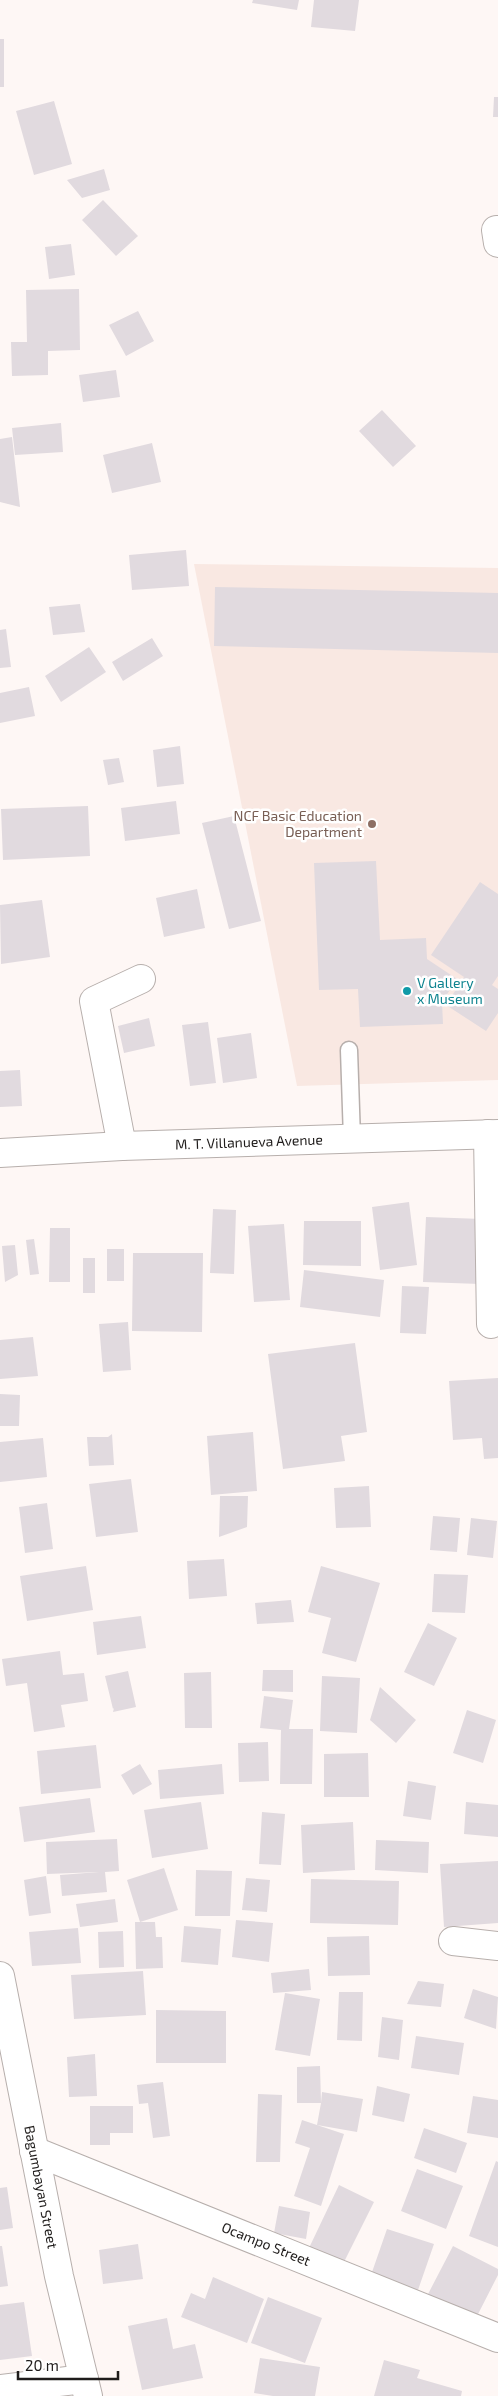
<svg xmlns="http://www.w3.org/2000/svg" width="498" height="2396" font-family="'Exo 2',sans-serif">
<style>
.built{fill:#f9e8e2}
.building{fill:#e1dadf}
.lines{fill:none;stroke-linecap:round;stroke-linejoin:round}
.lane-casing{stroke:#b7afac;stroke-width:19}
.street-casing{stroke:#b7afac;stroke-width:30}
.secondary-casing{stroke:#b7afac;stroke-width:30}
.lane{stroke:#fff;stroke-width:16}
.street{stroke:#fff;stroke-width:28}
.secondary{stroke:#fff;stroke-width:28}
.education-dot{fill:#8d6e63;stroke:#fff;stroke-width:2}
.culture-dot{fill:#0f9aa8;stroke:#fff;stroke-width:2}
.labels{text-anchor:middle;stroke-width:5;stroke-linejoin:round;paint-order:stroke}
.education-label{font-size:14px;fill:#785e54;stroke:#fff;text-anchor:end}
.culture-label{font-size:14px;fill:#0d838f;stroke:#fff;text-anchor:start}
.street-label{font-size:14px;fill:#1f1c1b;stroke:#fff}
</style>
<rect width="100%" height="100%" fill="#fef7f5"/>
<path class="built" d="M194,564L498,568V1080L297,1086Z"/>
<path class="building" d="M253,0H299L297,10L252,3Z
M314,0H359L355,31L311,27Z
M0,39H4V87H0Z
M494,97H498V117H493Z
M54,101L72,164L34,175L16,111Z
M104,169L110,190L82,198L67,180Z
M103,200L138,236L116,256L82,220Z
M71,244L75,275L49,279L45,247Z
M79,289L80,350L48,351V375L12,376L11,342H27L26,290Z
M138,311L154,341L126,356L109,325Z
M116,370L120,397L83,402L79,375Z
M382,410L416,446L393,467L359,431Z
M61,423L63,452L15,455L12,428Z
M12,437L20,507L0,502V439Z
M152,443L161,482L112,493L103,455Z
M186,550L189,586L132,590L129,555Z
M215,587L498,593V653L214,646Z
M80,604L85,632L53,635L49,607Z
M6,629L11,667L0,668V630Z
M152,638L163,656L123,681L112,662Z
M89,647L106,672L61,702L45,676Z
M29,687L35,716L0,723V693Z
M180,746L184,784L157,787L153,750Z
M119,758L124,782L108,785L103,760Z
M176,801L180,834L125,841L121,808Z
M88,806L90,856L3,860L1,809Z
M234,816L261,921L229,929L202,823Z
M376,861L380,940L426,938L427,959L457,979L442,1002L443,1024L360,1027L358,989L319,990L314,863Z
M480,882L498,894V976L492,985L498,989V1013L486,1031L446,1005L464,977L431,955Z
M197,889L205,928L164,937L156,898Z
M42,900L50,957L1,964L0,905Z
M149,1018L155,1046L124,1053L118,1026Z
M208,1022L216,1083L190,1086L182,1025Z
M251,1033L257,1078L223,1083L217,1038Z
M20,1070L22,1106L0,1107V1071Z
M409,1202L417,1265L380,1270L372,1207Z
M213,1209L236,1210L234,1274L210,1273Z
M426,1217L482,1219L480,1284L423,1282Z
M304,1221H361V1266L303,1265Z
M284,1224L290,1300L254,1302L248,1226Z
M50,1228H70V1282H49Z
M34,1239L39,1274L30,1275L26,1240Z
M15,1245L18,1275L5,1282L2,1246Z
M107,1249H124V1281H107Z
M133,1253H203L202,1332L132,1331Z
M83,1258H95V1293H83Z
M304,1270L384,1280L380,1317L300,1307Z
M402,1286L429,1287L426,1334L400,1333Z
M128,1322L131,1370L103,1372L99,1324Z
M33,1337L38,1376L0,1379V1340Z
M355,1343L367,1432L341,1436L345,1461L283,1469L268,1354Z
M498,1378V1458L484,1459L482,1438L453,1440L449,1381Z
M0,1394L20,1395L19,1426H0Z
M253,1432L257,1491L211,1495L207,1436Z
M112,1434L114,1465L89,1466L87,1437H108Z
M43,1438L47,1477L0,1482V1442Z
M131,1479L138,1532L96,1537L89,1484Z
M369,1486L371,1527L336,1528L334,1488Z
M220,1496H248L247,1527L219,1537Z
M47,1503L53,1549L25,1553L19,1507Z
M433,1516L460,1518L457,1552L430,1550Z
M471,1518L497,1521L493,1558L467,1555Z
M224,1559L227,1596L189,1599L187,1561Z
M86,1566L93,1610L27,1621L20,1576Z
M321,1566L380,1583L356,1662L322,1653L331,1618L308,1612Z
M434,1574L468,1575L465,1613L432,1612Z
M291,1600L294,1622L257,1624L255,1603Z
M141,1616L146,1648L97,1655L93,1622Z
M428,1623L457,1638L434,1686L404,1672Z
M60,1651L63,1675L84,1673L88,1701L61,1705L65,1727L34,1732L27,1683L6,1686L2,1659Z
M263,1670H293V1692L262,1691Z
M128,1671L136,1707L113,1712L114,1708L113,1709L105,1676Z
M211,1672L212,1728H185L184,1673Z
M322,1676L360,1678L357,1733L320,1731Z
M380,1687L416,1720L396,1743L370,1720Z
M264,1696L293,1700L289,1729H313L312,1784H280L281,1730L260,1728Z
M467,1710L496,1720L483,1763L453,1753Z
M268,1742L269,1781L239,1782L238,1743Z
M96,1745L101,1788L41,1794L37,1751Z
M368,1753L369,1797H324V1754Z
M140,1764L152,1784L133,1795L121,1775Z
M222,1764L224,1794L160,1799L158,1770Z
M408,1781L436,1786L431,1820L403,1816Z
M90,1798L95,1832L24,1842L19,1807Z
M201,1802L208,1849L152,1858L144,1810Z
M466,1802L498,1805V1837L464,1834Z
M262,1812L285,1814L281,1865L259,1864Z
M353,1822L355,1870L303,1873L301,1825Z
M117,1839L119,1871L105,1872L107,1892L62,1896L60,1875L99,1872L47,1874L46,1842Z
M376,1840L429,1842L428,1873L375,1870Z
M498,1861V1923L444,1927L440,1864Z
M164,1868L178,1910L140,1922L127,1880Z
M196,1870L232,1871L230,1916H195Z
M46,1876L51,1913L29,1916L24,1880Z
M246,1878L270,1880L267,1912L242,1910Z
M311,1879L399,1881L398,1925L310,1923Z
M115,1899L118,1922L80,1927L76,1904Z
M236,1920L273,1923L269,1962L232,1957Z
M135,1922H155L156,1937H162L163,1968L136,1969Z
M184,1926L221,1929L218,1965L181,1962Z
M78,1928L81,1963L32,1966L29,1932Z
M123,1931L124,1967L99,1968L98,1932Z
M369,1936L370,1975L328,1976L327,1937Z
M309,1969L311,1990L273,1993L271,1973Z
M143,1971L146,2015L74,2019L71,1975Z
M418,1981L444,1984L441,2007L407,2004Z
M473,1989L498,1997L496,2029L464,2018Z
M339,1992H363L362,2041L337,2040Z
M285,1993L320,1999L310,2056L275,2050Z
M156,2010L226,2011V2063H156Z
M382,2017L403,2020L399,2060L378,2057Z
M416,2036L464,2043L459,2075L411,2068Z
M95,2054L97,2096L69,2097L67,2057Z
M320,2066L321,2103L322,2092L363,2099L357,2132L317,2125L321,2103H297V2067Z
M163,2082L170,2136L153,2138L148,2103L139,2104L137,2085Z
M377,2086L410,2094L404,2122L372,2115Z
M258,2094L282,2095L280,2162H256Z
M473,2096L498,2100V2138L467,2133Z
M90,2106H133V2133H110V2145H90Z
M302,2120L344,2134L321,2206L294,2196L310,2148L295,2143Z
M424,2128L467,2143L456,2173L414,2158Z
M496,2161L498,2162V2247L469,2236Z
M417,2169L463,2186L446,2229L401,2211Z
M339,2185L374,2202L343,2264L309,2248Z
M7,2187L13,2228L0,2230V2188Z
M279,2206L310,2212L306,2239L274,2233Z
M387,2229L434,2244L418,2290L371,2275Z
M138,2244L143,2279L103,2284L99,2250Z
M0,2246H2L8,2286L0,2287Z
M453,2246L498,2269V2275L475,2320L427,2296Z
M213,2277L264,2299L247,2343L181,2317L191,2293L205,2299Z
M268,2297L322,2318L305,2363L251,2343Z
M24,2302L32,2356L0,2360V2305Z
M167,2318L173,2349L195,2344L203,2378L142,2390L128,2326Z
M260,2358L320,2367L315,2396H273L254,2393Z
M384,2360L420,2370L417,2378L462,2391L461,2396H374Z"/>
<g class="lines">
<g class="lane-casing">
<path id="lane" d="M349,1050L352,1139"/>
</g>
<g class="street-casing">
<path id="street" d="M496,230L498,243
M488,1134L491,1324
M122,1146L94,1001L141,979
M453,1941L498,1946
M34,2151L498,2338
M0,2389L84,2379"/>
</g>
<g class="secondary-casing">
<path id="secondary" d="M0,1153L122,1146L498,1134
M0,1976L59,2276L88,2396"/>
</g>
<use href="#lane" class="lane"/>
<use href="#street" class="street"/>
<use href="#secondary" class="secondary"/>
</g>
<circle class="education-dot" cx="372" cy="824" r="5"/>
<circle class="culture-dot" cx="407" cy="991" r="5"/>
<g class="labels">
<g class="education-label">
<text x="362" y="821">NCF Basic Education<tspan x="362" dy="16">Department</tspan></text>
</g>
<g class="culture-label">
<text x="417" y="988">V Gallery<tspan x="417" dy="16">x Museum</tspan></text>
</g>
<g class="street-label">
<text transform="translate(249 1142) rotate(-2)" y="5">M. T. Villanueva Avenue</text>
<text transform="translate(41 2187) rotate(79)" y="5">Bagumbayan Street</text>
<text transform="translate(266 2244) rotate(22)" y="5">Ocampo Street</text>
</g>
</g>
<path d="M18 2371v8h100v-8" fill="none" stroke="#1f1c1b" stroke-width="2.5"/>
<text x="25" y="2371" font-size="15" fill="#1f1c1b" stroke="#ffffff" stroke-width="4" paint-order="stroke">20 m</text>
</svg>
